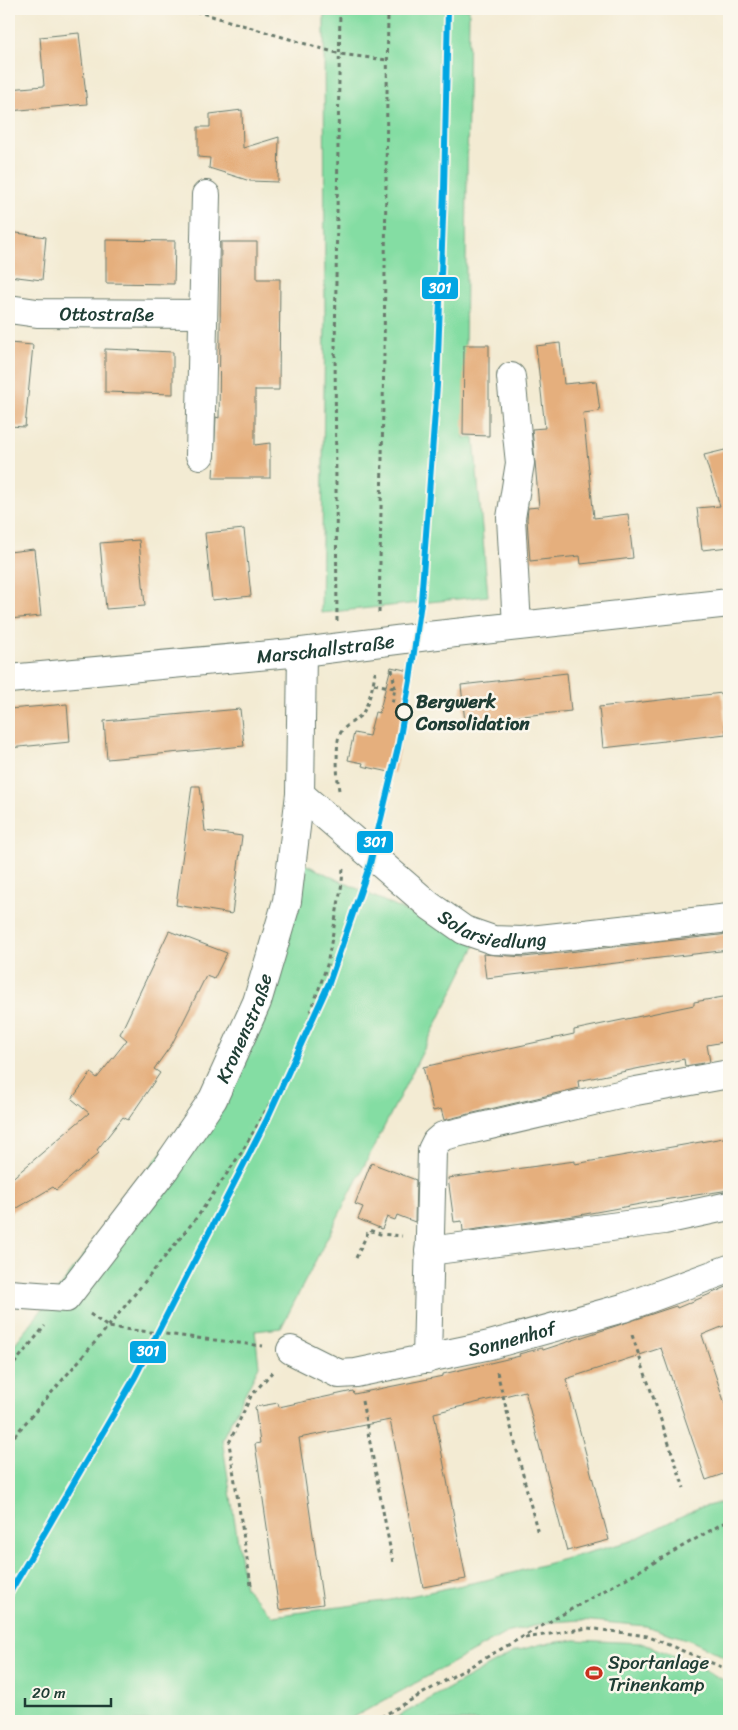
<svg xmlns="http://www.w3.org/2000/svg" width="738" height="1730" font-family="Sriracha,sans-serif">
<style>
.green{fill:#84dda3;stroke:#528d6c}
.building{fill:#e5af7d}
.lines{fill:none;stroke-linecap:round;stroke-linejoin:round}
.minor-casing{stroke:#697a6c;stroke-width:30}
.path{stroke:#697a6c;stroke-width:3;stroke-dasharray:4 4;stroke-linecap:butt}
.minor{stroke:#fff;stroke-width:28}
.tram-1-casing{stroke:#fbf7ec;stroke-width:10}
.tram-1{stroke:#03a6e3;stroke-width:6}
.stop-dot{fill:#fbf7ec;stroke:#1f3d34;stroke-width:2.5}
.labels{text-anchor:middle;stroke-width:5;stroke-linejoin:round;paint-order:stroke}
.street-label{font-size:19px;fill:#1f3d34;stroke:#fbf7ec}
.stop-label{font-size:19px;font-weight:bold;fill:#1f3d34;stroke:#fbf7ec;text-anchor:start}
.poi-label{font-size:19px;fill:#1f3d34;stroke:#fbf7ec;text-anchor:start}
.line-badge{stroke:#fbf7ec;stroke-width:2}
.badge-label{font-size:14px;text-anchor:middle;font-weight:bold;fill:#fff}
</style>
<rect width="100%" height="100%" fill="#fbf7ec"/>
<filter id="ink" filterUnits="userSpaceOnUse"><feTurbulence type="fractalNoise" baseFrequency=".02" numOctaves="2"/><feDisplacementMap in="SourceGraphic" scale="10" xChannelSelector="R" yChannelSelector="G"/><feConvolveMatrix kernelMatrix="1 2 1 2 8 2 1 2 1" color-interpolation-filters="sRGB"/></filter>
<filter id="wash" filterUnits="userSpaceOnUse"><feTurbulence type="fractalNoise" baseFrequency=".0096" numOctaves="4" result="noise"/><feDisplacementMap in="SourceGraphic" scale="20" xChannelSelector="R" yChannelSelector="G"/><feGaussianBlur stdDeviation="1.12" result="paint"/><feColorMatrix in="noise" values="0 0 0 0 0 0 0 0 0 0 0 0 0 0 0 0 0 1.4 0 .05"/><feComposite in="paint" operator="in"/></filter>
<g filter="url(#wash)">
<rect width="100%" height="100%" fill="#f3ebd3"/>
<path class="green" d="M324,9H469L464,438H474L488,596L321,613L325,319Z
M298,861L476,944L425,1047L281,1328L255,1331L259,1366L222,1439L245,1588L273,1616L391,1600L486,1580L631,1541L698,1508L729,1501V1659L692,1641L646,1626L581,1620L550,1622L506,1633L347,1721H9V1351L63,1283L207,1092Z
M575,1640L641,1643L690,1662L729,1683V1721H390L516,1651L542,1644Z"/>
<g id="blocks">
<path class="building" d="M79,33L87,104L9,111V89L44,86L40,37Z
M242,110L243,148L279,137L278,182L250,181L209,168L210,158L198,157V127H210V114Z
M9,232L46,237L42,280L9,276Z
M106,240L175,241L174,284L106,283Z
M221,242H257V279H280L279,390H255V445L270,443V478H213L216,417L219,418Z
M9,343L33,345L25,427L9,426Z
M560,343L564,384L596,381L600,411L583,413L594,518L628,514L633,558L581,564L580,556L530,561L527,519L528,508L539,507L532,429L545,428L536,346Z
M464,345H489V436L463,435Z
M105,349L173,352V394L105,392Z
M729,449V547L702,550L697,508L720,506L704,455Z
M244,529L251,596L212,600L205,533Z
M139,540L145,606L106,609L100,543Z
M34,549L41,616L9,619V552Z
M391,667L410,671L401,715H406L394,773L362,766L363,763L348,760L354,733L369,736L375,712L379,713Z
M567,673L571,711L465,722L461,685Z
M722,693L726,734L603,748L599,707Z
M67,704L70,742L9,748V709Z
M240,709L244,746L107,759L104,721Z
M192,786H200L205,831L242,836L232,914L176,905Z
M169,931L227,953L214,979L206,976L172,1044L154,1069L160,1073L128,1120L123,1117L97,1150L99,1153L56,1190L53,1187L9,1213V1181L89,1113L72,1099L91,1073L97,1078L127,1040L120,1034Z
M729,934V950L486,978L483,954L524,957Z
M729,996V1041L707,1045L710,1062L685,1066L684,1059L578,1081L579,1088L444,1120L441,1109L433,1111L423,1067L574,1034V1030L694,1005V1002Z
M729,1137V1190L657,1201L574,1216L463,1231L462,1221L454,1222L448,1178L575,1161V1164Z
M371,1163L416,1180L415,1222L397,1215L395,1220L387,1217L382,1229L358,1219L363,1207L355,1204Z
M729,1286V1324L702,1335L729,1416V1472L706,1480L661,1348L566,1379L609,1540L567,1551L525,1391L434,1413L466,1579L423,1587L390,1420L299,1438L323,1604L279,1610L255,1444L260,1443L255,1407L278,1403L279,1407L353,1391L354,1394L443,1376V1374L520,1356L519,1354L542,1348L543,1350L676,1306L677,1308Z"/>
</g>
</g>
<g filter="url(#ink)">
<use href="#blocks" fill-opacity="0" stroke="#697a6c" stroke-width="1"/>
<g class="lines">
<g class="minor-casing">
<g id="minor">
<path id="s1" d="M9,309L37,313L203,314"/>
<path d="M511,377L520,463L511,518L517,626"/>
<path d="M200,455L206,195"/>
<path id="s2" d="M9,679L302,652L428,636L729,603"/>
<path id="s3" d="M300,794L430,906L464,930L493,940L522,941L729,918"/>
<path d="M429,1251L664,1220L729,1206"/>
<path id="s4" d="M9,1294L66,1298L165,1169L213,1099L257,1002L287,901L300,794L302,652"/>
<path id="s5" d="M291,1350L339,1374L356,1373L490,1345L623,1308L729,1269"/>
<path d="M427,1359L432,1150L436,1142L443,1136L636,1091L729,1074"/>
</g>
</g>
<path class="path" d="M188,9L340,54L388,60
M379,613L384,354L388,9
M337,621L335,350L340,9
M392,669L395,688
M374,684L395,688L392,704
M339,790C337,780 336,745 339,736C343,726 354,722 361,715C368,708 374,682 375,672
M356,1258L369,1230L380,1234L402,1236
M90,1314L108,1327L263,1346
M632,1335L684,1488
M9,1370L45,1326
M497,1372L538,1534
M362,1401L393,1563
M9,1442L108,1327L198,1216L243,1150L273,1098L301,1041L327,965L342,883L343,868
M251,1585L229,1443L251,1396L273,1371
M525,1638L588,1628L647,1636L729,1670
M374,1721L729,1520"/>
<use href="#minor" class="minor"/>
<g class="tram-1-casing">
<path id="tram-1" d="M9,1594L135,1377L267,1119L329,983L370,864L398,748L410,680L421,602L437,385L444,190L448,9"/>
</g>
<use href="#tram-1" class="tram-1"/>
</g>
</g>
<defs>
<g id="stadium-bare" transform="scale(1.35)"><path d="M0-5a6.5 5 0 1 0 0 10a6.5 5 0 1 0 0-10ZM-3.5-1.8h7v3.6h-7Z" fill="#c8321e" stroke="#fbf7ec" stroke-width="2.5" paint-order="stroke"/></g>
</defs>
<g fill-rule="evenodd">
<use href="#stadium-bare" x="594" y="1673"/>
</g>
<circle class="stop-dot" cx="404" cy="712" r="8"/>
<g class="labels">
<g class="street-label">
<text dy="7" stroke="none"><textPath href="#s1" startOffset="98">Ottostraße</textPath></text>
<text dy="7" stroke="none"><textPath href="#s2" startOffset="318">Marschallstraße</textPath></text>
<text dy="7" stroke="none"><textPath href="#s3" startOffset="241">Solarsiedlung</textPath></text>
<text dy="7" stroke="none"><textPath href="#s4" startOffset="382">Kronenstraße</textPath></text>
<text dy="7" stroke="none"><textPath href="#s5" startOffset="230">Sonnenhof</textPath></text>
</g>
<g class="stop-label">
<text x="416" y="708">Bergwerk<tspan x="416" dy="22">Consolidation</tspan></text>
</g>
<g class="poi-label">
<text x="608" y="1669">Sportanlage<tspan x="608" dy="22">Trinenkamp</tspan></text>
</g>
</g>
<g class="line-badge">
<rect x="421" y="276" width="38" height="24" rx="5" fill="#03a6e3"/>
<rect x="356" y="830" width="38" height="24" rx="5" fill="#03a6e3"/>
<rect x="129" y="1340" width="38" height="24" rx="5" fill="#03a6e3"/>
</g>
<g class="badge-label">
<text x="440" y="293">301</text>
<text x="375" y="847">301</text>
<text x="148" y="1356">301</text>
</g>
<rect width="738" height="1730" fill="none" stroke="#fbf7ec" stroke-width="30"/>
<path d="M25 1698v8h86v-8" fill="none" stroke="#1f3d34" stroke-width="2.5"/>
<text x="32" y="1698" font-size="15" fill="#1f3d34" stroke="#fbf7ec" stroke-width="4" paint-order="stroke">20 m</text>
</svg>
